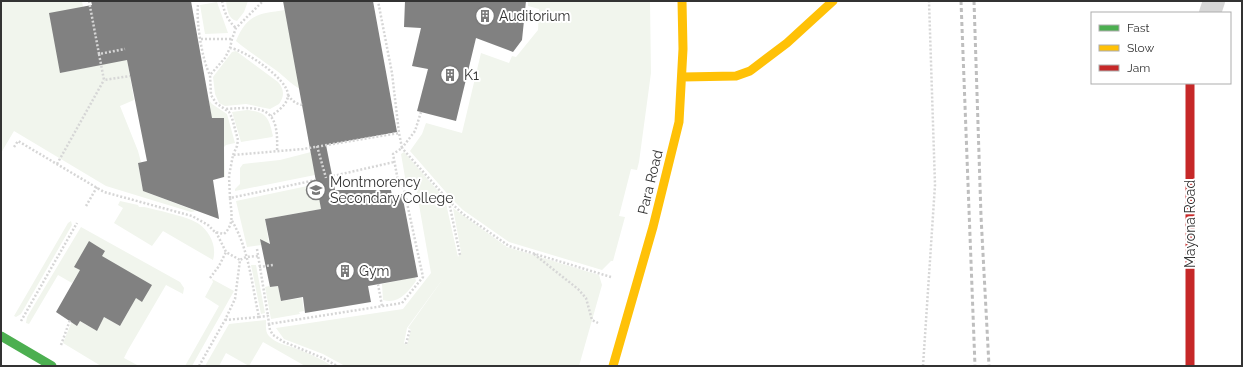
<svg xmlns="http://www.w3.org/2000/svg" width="1243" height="367" font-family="Raleway,sans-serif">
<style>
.green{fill:#f1f5ed;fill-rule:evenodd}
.building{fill:#818181}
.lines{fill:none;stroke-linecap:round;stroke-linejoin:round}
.path{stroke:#d6d6d6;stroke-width:2.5;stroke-dasharray:2 2;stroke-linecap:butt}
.street{stroke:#d7d7d7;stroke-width:22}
.fast{stroke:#4caf50;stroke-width:9}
.slow{stroke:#ffc107;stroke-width:9}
.jam{stroke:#c62828;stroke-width:9}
.rail{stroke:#bebebe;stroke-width:3;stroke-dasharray:4 3;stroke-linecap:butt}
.labels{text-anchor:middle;stroke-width:4;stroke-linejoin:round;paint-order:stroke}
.poi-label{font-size:14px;fill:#333;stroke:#fff;text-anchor:start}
.street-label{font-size:14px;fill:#333;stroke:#fff}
</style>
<rect width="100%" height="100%" fill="#fff"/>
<path class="green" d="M2,1H82L83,7L60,73L95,66L126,54L134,100L120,106L138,151L141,162L138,163L143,191L196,211L191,212L106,186L14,131L1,153V5Z
M226,1H248L244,12L237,21C228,19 227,9 226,1Z
M528,1H650L651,73L639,162L637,170L631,169L619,216L625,217L613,261H611L602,270L509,242L463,210L451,198L410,151L422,134L426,123L462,133L481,53L509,63L512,56L516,57L538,30L539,9L528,6Z
M217,2L228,33L205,34L200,5Z
M285,10L300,89C291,84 285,77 277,71C264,61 249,52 236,41C247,14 258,14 285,10Z
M236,51L278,82C284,89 285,96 279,104L270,109L246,104L225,106L219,103L215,94L213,77L232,52Z
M209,100L212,104L227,114L235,143L226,145L224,147L225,177H224V118H211Z
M247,110C267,112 269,118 273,136L272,137L241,142L232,112Z
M311,152L315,175L235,191V189L240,184V168L243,164L280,160Z
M404,152L445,199L458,257L461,252L453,208L507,247L599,275L602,285L579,366H345L323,354L284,339L276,328L403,309L431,273L415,182L406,183L401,154ZM445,276L408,328L411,330L407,345L404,343L407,328Z
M317,184L321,209L265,219L269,244L247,247L236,201Z
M120,201L138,205L139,207H144C156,210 190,217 199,224C210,232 217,246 213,260L163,231L152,246L114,223L123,208L118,205Z
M71,221L72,225L21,314L16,317L14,316L68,223Z
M81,227L180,282L184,288L183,294L166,285L128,350L124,358L139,366H101L63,343L72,321H80L97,331L104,317L120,326L131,307L77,275L72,283L58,275L29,324L26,323L27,317Z
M251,265H256L265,313L261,314Z
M415,277L416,281C408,292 398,305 383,300L382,284Z
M212,279L234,291L192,366H185L219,306L205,297L213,282Z
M269,286L270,287L278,286L281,301L302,298L304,311L299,312L300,314L271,319L265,287Z
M266,320C266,326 265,333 270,337C276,343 285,345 292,347C306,352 320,358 332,366H305L263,342L249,366L226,353L219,366H205L229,324Z"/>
<path class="building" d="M91,1H191L212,118H224V177L213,180L219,219L143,191L138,163L147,161L127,60L60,73L49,13L92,5Z
M283,1H373L397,132L326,145L335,190H391L392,196L402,194L418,277L368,286L371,302L305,313L303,297L281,301L278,286L270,287L260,239L270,244L265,219L321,209Z
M405,1H526L522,40L513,52L476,38L456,121L417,111L428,69L412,66L421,28L404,27Z
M89,241L105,251L102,256L152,285L142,302L136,298L120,326L104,317L97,331L80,321L77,326L56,312L80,270L74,267Z"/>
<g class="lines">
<path class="path" d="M89,1L99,54L125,49
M222,1C224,12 228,21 236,28
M198,5C196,21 202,60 210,75
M201,39H232
M230,48C245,50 288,79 288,95C288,104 278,111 271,116
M99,54L104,80L130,76
M288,95C292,101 296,104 303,105
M226,109C265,106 279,108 277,151
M421,112L415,131L402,148L449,201L463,214L509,246L611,277
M317,146L326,178
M14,147L18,141L104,192L192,216L208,225L215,232L224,234C235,224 231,211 230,198L316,180
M233,155L237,146L238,140L232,118L229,112L216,103L211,95L210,75L225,58L230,48L232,39L236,28L263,1
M57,164L104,80
M333,176L394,162
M230,198L229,176L233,155L303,149L399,133L392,73L378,1
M449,202L460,255
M86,206L97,187
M232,221C249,249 252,286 259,317L268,316L269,324L402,303L423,277L404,189L398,181L393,154L402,148L399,133
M216,232L226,252L240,260
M257,249L268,316
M534,254L578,289L586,298L592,320L598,323
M259,267L273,265
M210,278L219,266L226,252
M378,284L382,306
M225,320L259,317
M21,321L77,223
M269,324L270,330L273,335L284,342L323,358L337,366
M406,344L410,329
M61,345L70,320
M199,366L225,320L235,299L240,260L246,257L258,256
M923,366L935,185L929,1"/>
<path class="street" d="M1210,13L1214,1"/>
<path class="fast" d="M1,336L52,366"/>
<path class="slow" d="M683,77L736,76L750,71L787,43L833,1
M613,366L653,227L679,122L683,49L682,1"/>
<path class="jam" d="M1190,83V366"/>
<path class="rail" d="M961,1L975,366
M974,1L981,216L989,366"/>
</g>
<defs>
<g id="building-ring" transform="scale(1)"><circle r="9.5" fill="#fff" stroke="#7a7a7a" stroke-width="1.5"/><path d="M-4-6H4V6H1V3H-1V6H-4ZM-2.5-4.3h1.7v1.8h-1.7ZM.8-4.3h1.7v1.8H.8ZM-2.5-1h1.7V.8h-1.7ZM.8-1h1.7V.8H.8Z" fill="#7a7a7a"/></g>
<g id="school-ring" transform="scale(1)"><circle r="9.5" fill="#fff" stroke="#7a7a7a" stroke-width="1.5"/><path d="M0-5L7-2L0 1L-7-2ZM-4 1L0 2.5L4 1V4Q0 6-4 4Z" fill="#7a7a7a"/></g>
</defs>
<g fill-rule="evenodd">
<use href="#building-ring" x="485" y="16"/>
<use href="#building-ring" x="450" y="75"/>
<use href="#school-ring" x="316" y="190"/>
<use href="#building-ring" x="345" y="271"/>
</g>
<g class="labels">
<g class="poi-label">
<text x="499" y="21">Auditorium</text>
<text x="464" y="80">K1</text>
<text x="330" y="187">Montmorency<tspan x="330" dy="16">Secondary College</tspan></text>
<text x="359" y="276">Gym</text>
</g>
<g class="street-label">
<text transform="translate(650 182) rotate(-76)" y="5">Para Road</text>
<text transform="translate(1190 224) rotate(-90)" y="5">Mayona Road</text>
</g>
</g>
<rect width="1243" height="367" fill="none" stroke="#333333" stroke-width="4"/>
<rect x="1091" y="12" width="140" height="72" fill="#ffffff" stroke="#adadad"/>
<rect x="1099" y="25" width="20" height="6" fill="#4caf50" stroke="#adadad"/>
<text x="1127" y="32" font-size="12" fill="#333333">Fast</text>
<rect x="1099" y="45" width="20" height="6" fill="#ffc107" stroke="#adadad"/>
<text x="1127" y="52" font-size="12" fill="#333333">Slow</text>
<rect x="1099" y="65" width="20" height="6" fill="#c62828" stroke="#adadad"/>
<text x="1127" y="72" font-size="12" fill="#333333">Jam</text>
</svg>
